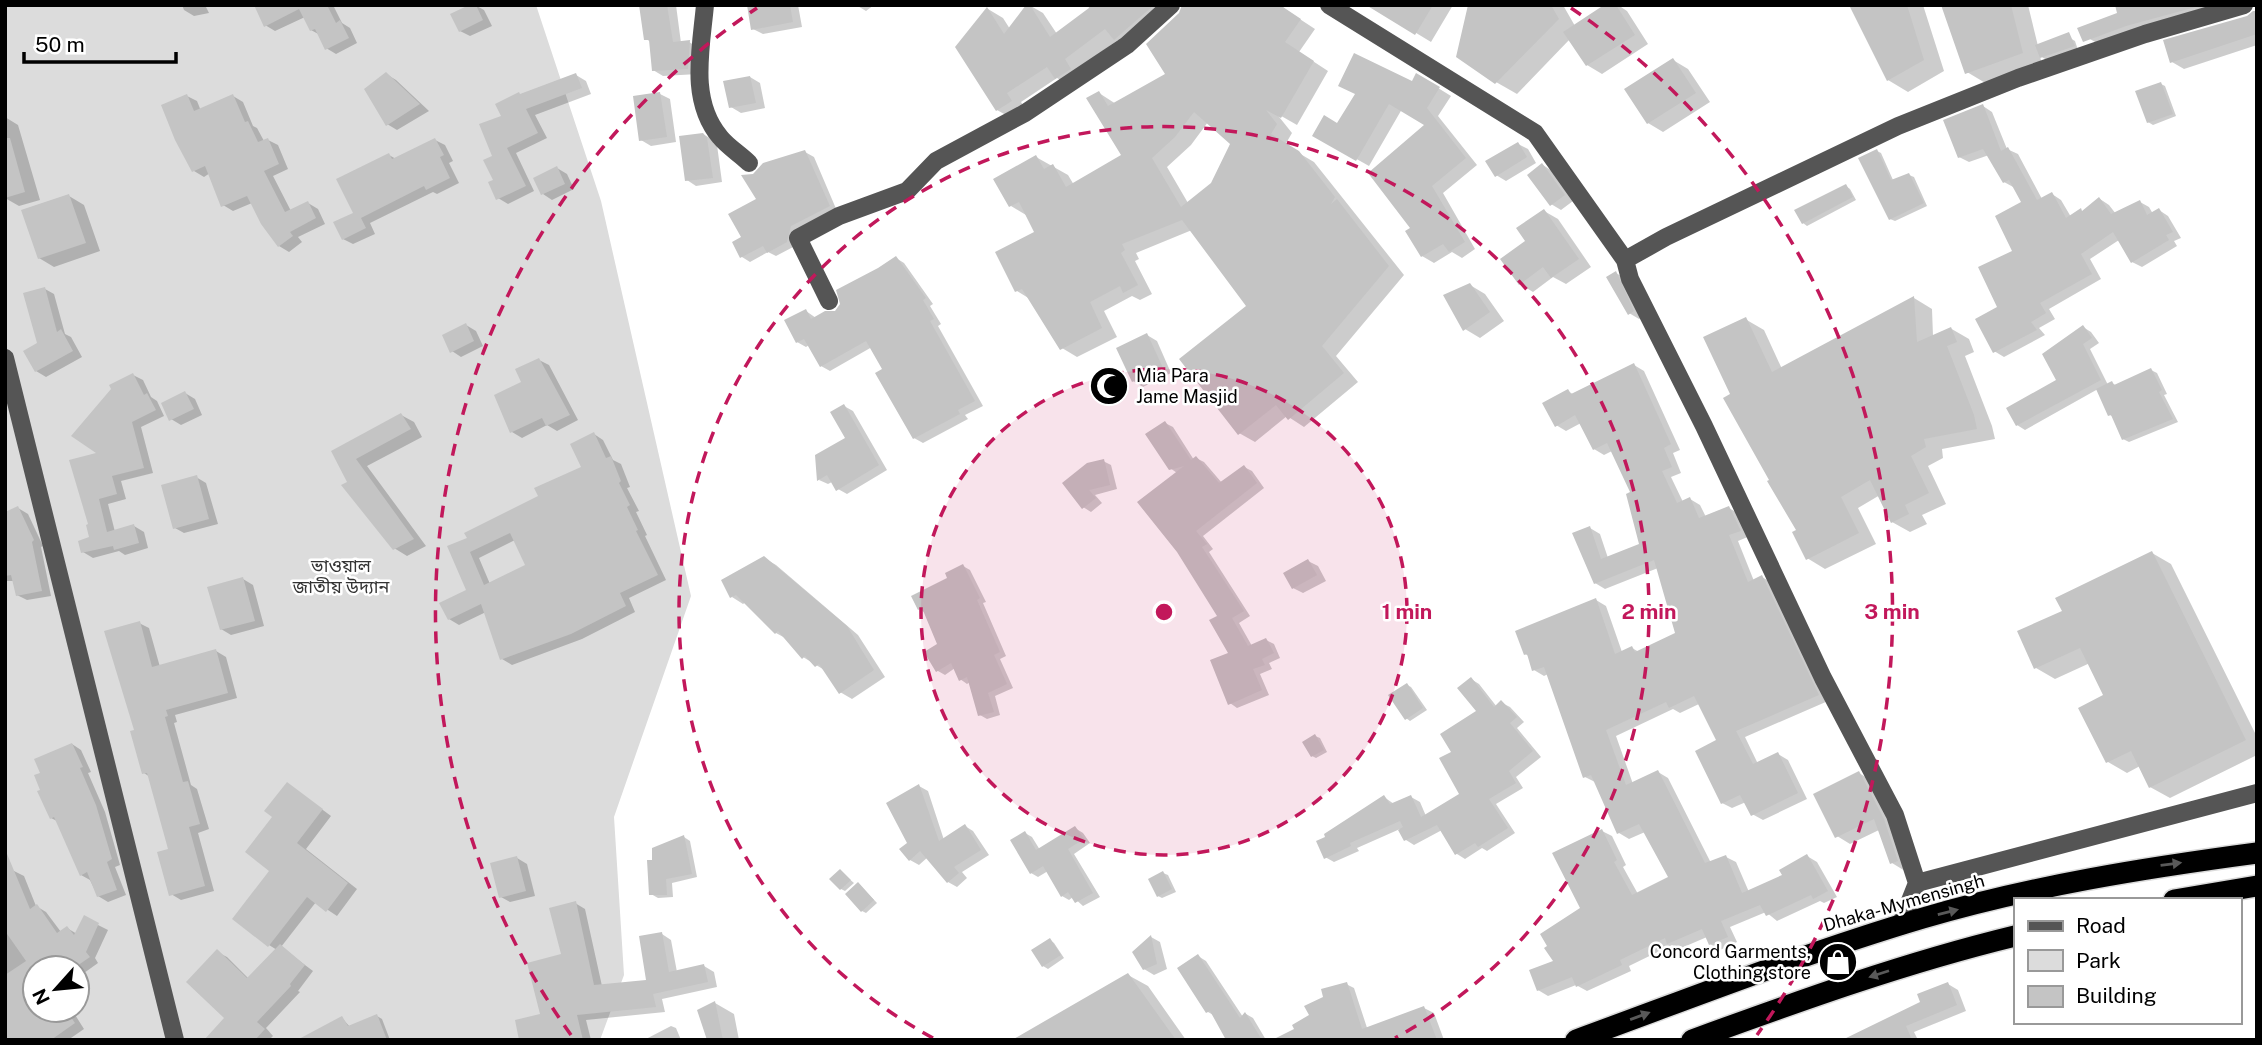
<svg xmlns="http://www.w3.org/2000/svg" width="2262" height="1045" font-family="'Public Sans','Noto Sans Bengali',sans-serif">
<style>
.green{fill:#dcdcdc;fill-rule:evenodd}
.shadow{fill:#0003;fill-rule:evenodd}
.building{fill:#c4c4c4;fill-rule:evenodd}
.lines{fill:none;stroke-linecap:round;stroke-linejoin:round}
.highway-casing{stroke:#dbdbdb;stroke-width:24}
.minor{stroke:#555;stroke-width:18}
.highway{stroke:#000;stroke-width:21}
.oneway{fill:#595959}
.ring{fill:none;stroke:#c2185b;stroke-width:3.5;stroke-dasharray:12 9}
.labels{text-anchor:middle;stroke-width:5;stroke-linejoin:round;paint-order:stroke}
.poi-label{font-size:18px;fill:#000;stroke:#fff;text-anchor:start}
.park-label{font-size:18px;fill:#333;stroke:#fff}
.street-label{font-size:18px;fill:#000;stroke:#fff}
.centre{fill:#c2185b;stroke:#fff;stroke-width:3.5}
.ring-label{font-size:21px;text-anchor:middle;font-weight:bold;fill:#c2185b;stroke:#fff;stroke-width:5;stroke-linejoin:round;paint-order:stroke}
</style>
<rect width="100%" height="100%" fill="#fff"/>
<path class="green" d="M5,5H536L601,201L691,596L614,817L624,975L600,1040H5ZM35,968H77V1010H35Z"/>
<path class="shadow" d="M182,5H205L209,13L194,16L184,10Z
M255,5H333L342,23L350,28L357,43L336,54L326,48L320,35L311,30L305,17L275,31L265,25Z
M475,5L484,10L492,26L470,36L460,31Z
M641,5H676L681,43L689,42L699,48L698,74L663,76L653,70L651,42L646,39Z
M749,5H798L802,27L763,34L753,29Z
M856,5H874L866,11Z
M1029,5L1043,13L1057,34L1090,9L1087,5H1178L1131,47L1118,40L1079,68L1072,87L1057,78L1021,102L1026,110L1013,119L997,110L988,9L1003,18L1010,29Z
M1183,5H1285L1283,8L1315,29L1299,52L1328,71L1297,125L1276,113L1292,133L1285,145L1314,162L1404,275L1336,356L1358,382L1304,427L1287,416L1255,442L1239,433L1248,306L1192,230L1136,253L1139,259L1135,261L1152,294L1140,300L1132,296L1104,311L1117,337L1077,357L1062,348L1030,299L1017,291L1036,233L1026,215L1011,206L1036,157L1068,175L1074,185L1123,156L1099,93L1116,104L1167,75ZM1208,122L1232,143L1213,184L1188,203L1167,167L1191,145Z
M1370,5H1453L1431,42Z
M1470,5H1563L1575,26L1607,5H1618L1627,11L1648,44L1602,74L1587,65L1570,39L1517,94L1496,82Z
M1851,5H1923L1944,71L1908,92L1888,80Z
M1943,5H2028L2038,46L2065,35L2075,41L2079,53L2052,63L2040,56L2042,65L1987,84L1967,72Z
M2117,5H2236L2102,46L2090,39L2119,14Z
M2257,5V45L2184,69L2172,62L2249,17L2257,9Z
M1673,60L1688,69L1710,102L1663,132L1648,123Z
M386,74L396,80L429,111L397,130L387,124Z
M576,75L586,81L591,94L535,115L547,138L516,153L534,191L508,204L498,198L494,157L503,117L522,95Z
M1417,75L1451,96L1438,116L1477,165L1443,193L1475,249L1462,258L1452,252L1434,263L1422,256L1413,228L1427,125L1402,109L1369,166L1314,135L1338,125L1412,83Z
M750,77L760,83L765,108L741,113L731,107Z
M2161,84L2165,86L2176,116L2153,125L2148,122Z
M660,94L670,99L676,142L651,146L641,140Z
M187,96L197,101L201,111L233,96L243,102L253,126L257,128L264,141L268,140L278,145L288,169L273,176L291,211L308,203L318,209L325,224L298,237L302,242L289,252L279,246L252,203L233,211L223,205L210,173L204,177L194,171Z
M1983,106L1992,112L2007,149L2018,154L2042,199L2052,194L2061,200L2071,217L2084,212L2100,199L2109,205L2116,214L2140,202L2149,207L2153,214L2159,210L2168,216L2181,238L2174,241L2177,246L2142,267L2132,262L2119,240L2090,259L2101,279L2049,309L2055,319L2039,328L2045,335L2004,357L1994,351L2000,308L2015,252L2023,203L2015,188L2004,182L1989,155L1969,162L1959,157Z
M5,117L18,125L40,200L19,206L5,198Z
M703,134L713,140L717,145L722,182L696,186L687,180Z
M435,140L445,145L453,161L449,163L459,183L437,194L433,192L370,223L375,234L353,244L343,239L389,155L396,159Z
M1518,144L1528,149L1536,163L1506,181L1496,175Z
M1877,151L1881,153L1893,180L1909,175L1914,177L1927,206L1895,221L1890,219Z
M805,152L814,157L837,211L795,246L776,256L768,252L750,262L742,257L734,243L743,238L758,200L754,175Z
M1543,165L1552,171L1573,201L1561,210L1551,204Z
M557,168L567,174L574,189L552,200L543,194Z
M1846,186L1850,189L1856,200L1807,226L1803,223Z
M69,196L84,205L100,251L54,267L39,258Z
M1544,211L1558,219L1591,267L1566,284L1553,277L1533,292L1520,284L1528,241Z
M896,258L904,263L933,304L930,306L941,324L938,326L983,406L965,415L968,419L923,443L914,438L885,369L872,347L830,371L821,366L809,345L806,347L797,342L806,311L816,318L835,313L879,270Z
M1616,273L1626,279L1642,317L1639,319L1629,313Z
M1470,285L1485,294L1504,321L1480,338L1465,329Z
M45,289L54,294L65,334L71,337L82,357L46,377L36,371Z
M1914,298L1932,309L1933,336L1950,328L1969,339L1974,352L1965,356L1992,426L1995,439L1942,449L1943,458L1928,466L1946,504L1922,515L1927,524L1910,532L1892,522L1880,495L1858,508L1876,544L1825,569L1807,558L1798,531L1771,481L1732,395L1745,319L1764,330L1782,369Z
M466,325L476,331L483,346L461,357L452,351Z
M2083,327L2091,332L2099,343L2090,349L2108,385L2112,383L2117,386L2151,370L2157,373L2167,394L2164,395L2178,422L2129,442L2123,439L2114,417L2110,415L2098,389L2025,430L2017,425L2058,380Z
M1147,335L1157,341L1171,373L1143,387L1133,381Z
M539,360L549,365L578,420L557,431L547,425L522,438L512,432L496,396L524,383Z
M1634,365L1644,371L1680,450L1673,453L1681,473L1671,477L1683,502L1690,499L1700,505L1706,517L1729,508L1739,514L1750,536L1738,541L1754,581L1762,577L1772,583L1828,701L1745,737L1758,764L1778,754L1788,760L1807,799L1763,820L1752,814L1746,802L1732,808L1722,803L1718,741L1699,704L1680,713L1673,709L1616,736L1633,784L1658,772L1668,778L1711,863L1726,857L1736,862L1749,892L1785,876L1807,856L1817,862L1837,897L1824,903L1820,901L1777,921L1766,912L1730,927L1737,942L1720,950L1710,944L1707,937L1679,949L1672,945L1629,966L1631,971L1587,991L1576,985L1548,996L1538,990L1555,962L1582,909L1602,831L1612,836L1626,865L1623,867L1638,894L1671,878L1645,832L1629,839L1619,833L1595,782L1585,777L1548,674L1544,676L1534,670L1529,656L1525,654L1596,600L1606,606L1622,652L1632,648L1639,652L1677,634L1658,568L1605,589L1595,583L1590,528L1600,534L1608,558L1641,545L1632,492L1612,451L1604,455L1594,449L1581,423L1566,431L1556,425L1568,391L1574,395Z
M133,375L143,380L151,397L157,401L164,416L141,427L153,473L121,481L126,499L108,504L115,532L134,526L144,532L148,548L125,555L119,551L93,558L83,552L91,539L100,453Z
M185,393L195,399L202,415L181,425L171,419Z
M844,406L853,411L887,470L847,494L838,489L832,482L828,484L819,480L848,439Z
M401,415L414,422L422,437L367,466L426,546L407,556L394,548L349,483L333,452Z
M1165,423L1173,427L1194,460L1196,458L1204,462L1222,483L1244,467L1252,471L1264,488L1203,536L1213,549L1209,552L1250,616L1239,623L1252,646L1266,640L1274,644L1280,658L1269,663L1272,669L1260,674L1269,695L1237,708L1230,703V654L1177,473L1170,468Z
M594,434L603,440L613,460L621,464L630,487L627,488L639,511L636,512L647,535L645,536L666,580L629,598L635,612L582,639L512,665L502,659L486,612L459,625L449,619L468,591L469,539L540,497L583,468ZM515,540L528,565L490,584L479,558Z
M1103,461L1111,465L1117,489L1095,495L1102,503L1091,512L1083,507L1087,465Z
M196,477L206,483L218,524L184,533L175,528Z
M18,508L28,514L43,546L41,547L51,596L27,600L17,595L14,581H5V521Z
M2152,553L2171,564L2257,737V755L2170,798L2150,787L2140,766L2127,773L2108,762L2106,696L2090,663L2055,679L2036,668L2064,611Z
M764,558L776,565L858,635L885,677L852,699L840,692L826,671L803,657L787,639L776,633L746,602L743,604L732,597Z
M1308,561L1318,566L1326,581L1303,593L1293,588Z
M963,566L970,570L986,602L983,603L1006,656L1000,659L1013,688L995,696L1000,715L987,719L980,715L970,682L967,684L960,679L955,668L945,675L938,671L939,645L926,613L919,609Z
M243,579L253,585L264,626L231,635L221,629Z
M139,623L149,628L160,667L216,651L226,657L237,698L175,715L177,722L174,723L191,785L197,789L209,829L198,833L214,891L181,900L171,894V850L150,777L144,773L136,731Z
M1471,679L1479,684L1497,707L1502,703L1510,707L1524,722L1517,728L1541,757L1516,777L1523,788L1496,804L1515,833L1487,851L1482,848L1465,859L1457,854L1442,830L1414,845L1406,840L1400,829L1357,848L1359,851L1334,862L1325,857L1384,797L1394,804L1411,797L1420,802L1426,816L1461,795L1453,752L1479,712Z
M1407,685L1411,687L1427,710L1410,721L1406,718Z
M1315,736L1320,738L1327,752L1316,758L1312,756Z
M72,744L81,750L91,772L88,773L105,812L120,865L115,867L126,895L108,902L98,896L90,880L81,875L59,822L51,818L42,791V773Z
M1859,773L1872,781L1898,829L1905,871L1892,863L1879,830L1850,844L1837,836Z
M288,784L331,816L306,849L357,889L337,916L316,902L281,947L313,971L298,991L300,992L266,1028L273,1036L269,1040H213L227,1018L217,952L227,957L249,979L277,950L269,945L275,817Z
M919,786L928,791L944,840L965,826L973,831L989,855L962,872L967,878L957,887L948,882L928,857L919,865L910,860L909,843Z
M1075,828L1083,833L1090,843L1074,854L1100,897L1083,906L1073,897L1069,900L1062,896L1048,871L1038,877L1031,873L1025,833L1032,837L1040,850Z
M684,837L690,841L697,877L672,883L673,897L658,898L651,894L654,862Z
M517,858L527,864L535,896L510,902L501,897Z
M14,871L24,876L36,906L46,912L61,932L67,928L77,934L84,918L108,930L95,958L98,963L77,978V968H35V1010H72L84,1029L68,1040H5V874Z
M840,871L854,883L845,891L841,889Z
M1163,873L1168,875L1176,892L1162,898L1158,896Z
M859,884L877,903L866,913L862,911Z
M575,903L585,909L602,986L648,982L662,934L671,940L677,972L704,966L714,972L717,987L662,999L665,1012L586,1020L591,1040H521L542,1015L563,956Z
M1151,937L1160,942L1167,969L1154,975L1144,969Z
M1050,940L1054,943L1064,958L1048,969L1043,966Z
M1198,956L1206,961L1243,1017L1246,1014L1253,1018L1266,1040H1225L1227,1038L1215,1016L1208,1012Z
M1128,975L1148,986L1186,1040H1016Z
M1346,984L1354,988L1371,1040L1296,1029Z
M1948,984L1958,990L1966,1011L1914,1032L1918,1040H1846L1922,1002Z
M715,1003L734,1014L739,1040H709Z
M1424,1008L1434,1013L1444,1040H1387Z
M377,1016L382,1019L390,1040H300L342,1018L350,1027Z
M671,1026L676,1028L681,1040H644Z"/>
<path class="building" d="M254,5H327L336,23L340,20L349,38L325,50L315,29L310,31L299,9L264,27Z
M469,5H476L483,20L459,32L450,14Z
M639,5H667L673,42L690,40L688,69L652,71L649,40H644Z
M747,5H790L793,22L751,30Z
M1026,5H1030L1050,37L1093,5H1154L1114,40L1105,29L1065,59L1071,69L1055,79L1047,67L1007,93L1012,101L996,111L955,47L987,7L1004,34Z
M1182,5H1280L1301,19L1285,42L1314,61L1281,118L1266,110L1277,124L1271,134L1299,151L1335,197L1331,204L1337,199L1389,266L1322,346L1344,373L1288,420L1276,405L1238,435L1179,359L1246,306L1182,220L1122,244L1125,250L1121,253L1138,285L1123,293L1120,286L1090,302L1102,328L1060,350L1022,289L1015,292L995,252L1034,232L1019,202L1009,207L993,179L1036,155L1044,169L1053,164L1066,187L1121,155L1086,98L1099,91L1108,106L1165,74L1146,44L1179,13ZM1194,112L1230,144L1211,183L1181,207L1152,158L1175,137Z
M1366,5H1433L1415,35Z
M1468,5H1551L1559,19L1495,84L1456,57Z
M1604,5H1616L1635,35L1586,66L1563,32Z
M1849,5H1907L1924,60L1887,81Z
M1941,5H2011L2023,53L1965,74Z
M2115,5H2203L2126,26L2083,42L2077,28L2117,13Z
M2253,11H2257V34L2170,63L2163,40L2247,16Z
M2069,32L2075,46L2040,58L2035,45Z
M1354,53L1412,81L1416,73L1440,87L1427,108L1466,158L1432,186L1465,242L1449,252L1443,244L1421,257L1405,231L1410,228L1368,173L1424,125L1389,104L1356,161L1312,136L1324,115L1337,123L1355,94L1338,86Z
M1673,58L1696,93L1647,124L1624,89Z
M386,72L420,104L386,126L364,89Z
M576,73L582,88L526,109L538,133L507,148L526,186L496,200L488,182L493,180L483,160L492,156L479,124L501,116L495,104L519,92L520,94Z
M750,76L756,103L729,108L723,81Z
M2161,82L2173,114L2147,123L2135,91Z
M660,92L667,137L639,141L633,96Z
M187,94L194,111L233,94L245,122L248,121L258,142L268,138L279,164L264,171L285,212L308,201L316,218L290,232L293,236L278,247L261,224L247,196L221,207L205,166L192,172L175,140L161,105Z
M1983,104L2001,151L2008,147L2037,200L2052,192L2066,218L2081,208L2082,211L2099,197L2111,214L2140,200L2147,215L2159,208L2173,232L2166,235L2169,240L2131,263L2113,232L2081,254L2092,274L2040,303L2046,313L2031,322L2037,330L1993,353L1975,319L1997,307L1978,267L2012,251L1995,216L2021,202L2009,180L2003,183L1983,149L1958,158L1943,120Z
M703,133L707,138L713,178L685,181L679,136Z
M5,138H10L25,192L5,198Z
M435,138L444,155L440,157L450,178L426,190L424,186L361,218L366,228L342,240L333,222L353,213L336,179L389,153L392,159Z
M1518,142L1527,157L1495,177L1485,161Z
M1877,149L1891,180L1909,173L1924,203L1889,220L1858,158Z
M805,150L830,206L791,226L787,242L767,253L763,246L740,258L732,242L741,237L728,214L756,199L741,175L753,174L763,163Z
M1542,163L1565,195L1550,206L1527,175Z
M557,166L565,184L541,195L533,178Z
M1846,184L1853,197L1802,224L1794,210Z
M69,194L86,243L38,259L21,210Z
M1544,209L1579,259L1551,278L1543,267L1519,285L1500,259L1525,241L1516,228Z
M896,256L926,298L923,300L934,319L930,321L975,401L958,410L960,414L913,439L875,373L882,369L866,341L820,367L804,339L796,343L784,320L806,309L811,319L825,311H835L840,304L836,290L878,268Z
M1616,271L1634,311L1628,315L1606,277Z
M1470,283L1490,312L1463,331L1443,295Z
M45,287L57,332L61,329L73,351L35,372L23,351L37,343L23,293Z
M1914,296L1917,342L1951,327L1957,342L1947,346L1974,415L1977,429L1924,439L1926,447L1911,456L1929,493L1905,505L1909,514L1891,523L1870,480L1841,497L1859,533L1806,560L1792,532L1796,530L1767,481L1769,480L1723,398L1730,394L1703,337L1746,317L1772,372Z
M466,323L474,341L450,353L442,335Z
M2083,325L2092,338L2083,344L2101,380L2016,426L2006,408L2056,380L2042,354Z
M1147,333L1163,368L1132,382L1116,348Z
M539,358L570,415L546,426L542,418L510,433L494,395L521,382L515,369Z
M1634,363L1671,444L1664,448L1672,467L1662,471L1677,503L1690,497L1699,518L1729,506L1741,531L1729,535L1748,582L1762,575L1819,695L1736,731L1753,764L1778,752L1798,793L1751,816L1740,795L1721,804L1695,751L1716,740L1694,696L1669,708L1666,702L1606,730L1626,785L1658,770L1705,863L1726,855L1742,893L1782,875L1779,870L1807,854L1828,891L1813,899L1811,895L1766,916L1760,905L1721,921L1728,937L1709,945L1702,929L1667,944L1665,938L1620,960L1622,965L1576,987L1572,977L1537,991L1529,970L1553,961L1544,948L1547,946L1540,934L1580,908L1552,853L1602,829L1617,860L1614,862L1632,895L1668,877L1639,824L1617,834L1591,775L1583,778L1544,667L1532,671L1527,654L1524,655L1515,631L1596,598L1615,654L1632,646L1635,652L1675,633L1654,560L1594,584L1572,533L1590,526L1601,559L1639,544L1626,494L1630,492L1607,443L1593,450L1575,415L1555,427L1542,403L1568,389L1571,394Z
M2151,368L2162,390L2159,392L2173,419L2122,440L2111,415L2108,416L2096,389L2112,381L2114,385Z
M133,373L144,395L147,393L156,410L132,422L144,468L112,476L117,494L99,499L107,532L134,524L139,543L114,550L113,546L81,553L78,541L89,537L86,525L88,524L69,460L96,453L71,436L111,389L109,385Z
M185,391L194,409L169,421L161,403Z
M844,404L879,465L836,491L827,475L817,481L815,455L845,438L830,412Z
M401,413L411,429L356,459L414,539L393,550L341,485L347,482L331,451Z
M1165,421L1191,460L1196,456L1219,483L1244,465L1257,483L1196,531L1207,544L1202,547L1244,611L1232,618L1248,646L1266,638L1274,653L1262,659L1265,665L1253,669L1262,690L1228,705L1210,660L1228,653L1209,620L1217,616L1177,552L1137,502L1184,466L1169,470L1145,434Z
M594,432L606,458L611,456L621,481L619,483L630,505L627,507L638,530L636,531L658,575L620,593L626,606L571,634L500,660L481,604L448,620L439,603L466,590L447,546L467,538L464,533L538,496L534,488L581,467L570,444ZM510,533L525,565L484,585L470,552Z
M1104,459L1110,485L1089,490L1096,498L1082,509L1062,483L1087,463Z
M197,475L209,519L173,529L161,485Z
M18,506L34,540L32,542L42,591L16,596L11,575L5,576V512Z
M2152,551L2246,740L2149,788L2131,751L2106,763L2078,708L2103,695L2080,648L2034,669L2017,631L2062,611L2055,598Z
M764,556L847,626L874,670L839,694L819,664L815,667L805,656L802,659L778,631L775,634L736,595L730,598L721,580Z
M1308,559L1317,575L1292,589L1283,573Z
M963,564L980,598L977,600L1000,652L994,655L1007,684L988,693L994,712L978,716L967,677L959,681L951,663L936,672L924,652L937,644L922,608L918,610L911,596L947,578L945,573Z
M243,577L255,621L220,630L207,587Z
M140,621L152,667L216,649L228,693L166,710L168,716L165,717L183,782L188,781L200,824L189,827L205,886L169,896L157,852L168,849L147,773L142,774L130,731L134,730L104,631Z
M1471,677L1494,707L1501,700L1517,717L1510,723L1533,751L1509,771L1516,783L1489,799L1508,828L1478,847L1475,843L1455,855L1437,825L1404,841L1398,830L1403,827L1400,821L1350,843L1351,846L1324,859L1316,841L1325,837L1324,834L1384,795L1390,804L1411,795L1421,817L1459,794L1439,758L1451,752L1440,734L1476,711L1457,688Z
M1407,683L1423,708L1405,720L1388,695Z
M1315,734L1324,750L1311,757L1302,742Z
M72,743L83,767L80,768L96,805L112,859L107,862L117,890L97,897L87,872L80,876L54,817L50,819L37,791L40,790L34,775L40,773L34,759Z
M1859,771L1884,819L1898,861L1890,864L1874,819L1835,838L1813,794Z
M287,782L323,809L297,843L348,883L326,912L307,897L268,947L232,919L269,871L245,852L272,817L264,811Z
M919,784L939,841L965,824L981,850L954,867L959,873L947,883L920,851L909,861L899,849L907,843L886,803Z
M1075,826L1084,839L1068,849L1093,893L1075,903L1068,892L1061,897L1043,866L1030,874L1010,840L1025,831L1036,850Z
M684,835L692,874L666,879L667,895H649L647,860H652V848Z
M5,849L30,909L37,904L57,933L67,926L74,935L84,915L99,923L86,952L90,957L74,968H35V1010H66L75,1023L51,1040H5V975L26,961L5,931Z
M517,856L526,891L499,898L490,863Z
M840,869L851,880L840,890L829,879Z
M1163,871L1172,889L1157,897L1148,879Z
M858,882L874,900L861,912L845,894Z
M576,901L594,985L646,980L639,936L662,932L669,972L704,964L708,982L653,994L656,1007L577,1015L583,1040H519L515,1020L540,1014L527,963L561,954L549,908Z
M1151,935L1157,964L1143,970L1132,952Z
M1050,938L1061,955L1042,967L1031,950Z
M280,944L305,965L290,984L291,986L257,1022L265,1029L255,1040H204L224,1018L186,982L217,949L247,978Z
M1198,954L1240,1018L1245,1012L1262,1040H1226L1210,1011L1206,1013L1177,968Z
M1128,973L1176,1040H1012Z
M1347,982L1362,1029L1424,1006L1437,1040H1272L1294,1029L1292,1025L1309,1015L1304,1006L1323,997L1321,989Z
M1948,982L1957,1005L1906,1026L1912,1040H1842L1920,1002L1917,994Z
M715,1001L723,1040H707L697,1010Z
M377,1014L387,1040H297L342,1016L348,1026Z"/>
<g class="lines">
<g class="highway-casing">
<path id="highway" d="M2174,900L2257,886
M1576,1040C1691,998 1805,953 1923,918C2032,886 2144,868 2257,853
M1692,1040C1799,1001 1904,963 2015,936"/>
</g>
<path class="minor" d="M705,5C701,49 689,100 720,137C728,147 740,154 749,163
M1329,5L1535,133L1625,260
M829,301L798,238L839,216L907,191L936,161L1025,113L1127,45L1171,5
M5,358L175,1040
M1917,883L2257,793
M1900,926L1917,883L1895,815L1823,678L1704,426L1630,279L1625,260L1666,237L1898,126L2018,78L2145,34L2244,5"/>
<use href="#highway" class="highway"/>
</g>
<defs><path id="oneway-solid" d="M-6-.8H1V-3.2L6.5 0L1 3.2V.8H-6Z" transform="scale(1.75)"/></defs>
<g class="oneway">
<use href="#oneway-solid" transform="translate(2171 864) rotate(-7)"/>
<use href="#oneway-solid" transform="translate(1948 912) rotate(-14)"/>
<use href="#oneway-solid" transform="translate(1879 974) rotate(162)"/>
<use href="#oneway-solid" transform="translate(1640 1016) rotate(-20)"/>
</g>
<circle cx="1164" cy="612" r="243" fill="#c2185b" fill-opacity=".12"/>
<g class="ring">
<circle cx="1164" cy="612" r="243"/>
<path d="M933 1038A485 485 0 1 1 1395 1038"/>
<path d="M571 1035A728 728 0 0 1 757 8M1571 8A728 728 0 0 1 1757 1035"/>
</g>
<defs>
<g id="mosque-disc" transform="scale(2.0125)"><circle r="9.5" fill="#000" stroke="#fff"/><path d="M3.5-4.9A6 6 0 1 0 3.5 4.9A5 5 0 1 1 3.5-4.9Z" fill="#fff"/></g>
<g id="shop-disc" transform="scale(2.0125)"><circle r="9.5" fill="#000" stroke="#fff"/><path d="M-5-2.5h2.3a2.7 3.5 0 0 1 5.4 0H5L5.5 6h-11ZM-1.5-2.5h3a1.5 2.3 0 0 0-3 0Z" fill="#fff"/></g>
</defs>
<g fill-rule="evenodd">
<use href="#mosque-disc" x="1109" y="386"/>
<use href="#shop-disc" x="1838" y="962"/>
</g>
<g class="labels">
<g class="poi-label">
<text x="1136" y="382">Mia Para<tspan x="1136" dy="21">Jame Masjid</tspan></text>
<text x="1811" y="958" text-anchor="end">Concord Garments,<tspan x="1811" dy="21">Clothing store</tspan></text>
</g>
<g class="park-label">
<text x="341" y="572">ভাওয়াল<tspan x="341" dy="21">জাতীয় উদ্যান</tspan></text>
</g>
<g class="street-label">
<text transform="translate(1904 903) rotate(-16)" y="6">Dhaka-Mymensingh</text>
</g>
</g>
<circle cx="1164" cy="612" r="10" class="centre"/>
<g class="ring-label">
<text x="1407" y="619">1 min</text>
<text x="1649" y="619">2 min</text>
<text x="1892" y="619">3 min</text>
</g>
<rect width="2262" height="1045" fill="none" stroke="#000000" stroke-width="14"/>
<rect x="2014" y="898" width="228" height="126" fill="#ffffff" stroke="#999999" stroke-width="2"/>
<rect x="2028" y="921" width="35" height="10" fill="#555555" stroke="#999999" stroke-width="2"/>
<text x="2076" y="933" font-size="21" fill="#000000">Road</text>
<rect x="2028" y="950" width="35" height="21" fill="#dcdcdc" stroke="#999999" stroke-width="2"/>
<text x="2076" y="968" font-size="21" fill="#000000">Park</text>
<rect x="2028" y="986" width="35" height="21" fill="#c4c4c4" stroke="#999999" stroke-width="2"/>
<text x="2076" y="1003" font-size="21" fill="#000000">Building</text>
<g transform="translate(56 989) rotate(243)"><circle r="33" fill="#ffffff" stroke="#999999" stroke-width="2"/>
<path d="M0-5L12 26L0 18L-12 26Z" fill="#000000"/>
<text y="-10" font-size="19" font-weight="bold" text-anchor="middle" fill="#000000">N</text>
</g>
<path d="M24 52v10h152v-10" fill="none" stroke="#000000" stroke-width="3.5"/>
<text x="35" y="52" font-size="21" fill="#000000" stroke="#ffffff" stroke-width="5" paint-order="stroke">50 m</text>
</svg>
